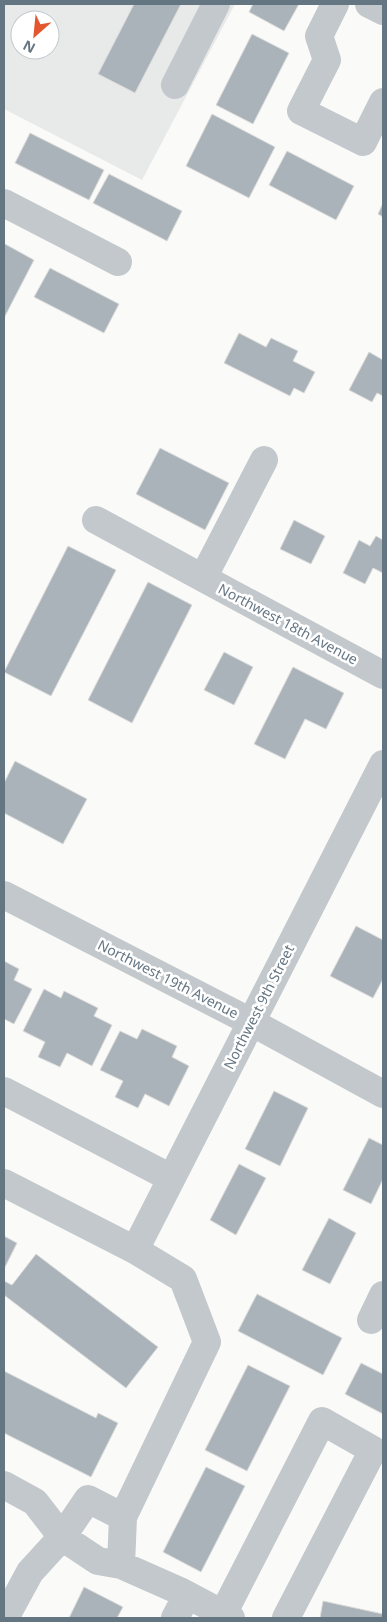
<svg xmlns="http://www.w3.org/2000/svg" width="387" height="1622" font-family="'Noto Sans',sans-serif">
<style>
.built{fill:#e8e9e9;fill-rule:evenodd}
.building{fill:#aab3b9;stroke:#dcdcda}
.lines{fill:none;stroke-linecap:round;stroke-linejoin:round}
.minor{stroke:#c3c8cc;stroke-width:28}
.labels{text-anchor:middle;stroke-width:5;stroke-linejoin:round;paint-order:stroke}
.street-label{font-size:14px;fill:#657683;stroke:#fff}
</style>
<rect width="100%" height="100%" fill="#fafaf8"/>
<path class="built" d="M4,4H235L142,180L4,109ZM20,20H50V50H20Z"/>
<path class="building" d="M134,4H181L135,93L98,74Z
M253,4H299L284,31L249,12Z
M252,34L289,53L253,124L216,105Z
M212,114L275,147L249,198L186,166Z
M30,133L104,170L89,200L15,163Z
M287,151L354,186L336,220L269,185Z
M109,174L182,211L167,241L93,203Z
M383,203V217L378,214Z
M5,244L34,260L4,318V246Z
M50,268L119,304L104,333L34,297Z
M239,333L266,347L271,338L298,351L293,361L315,372L304,393L294,388L290,396L224,363Z
M369,352L383,360V396L377,393L372,402L349,390Z
M160,448L229,483L205,530L136,494Z
M294,520L325,536L311,564L280,549Z
M376,536L383,540V573L373,568L365,584L343,573L359,540L370,546Z
M68,546L116,570L51,696L4,672Z
M148,582L192,605L132,723L88,700Z
M224,652L253,667L234,705L204,690Z
M293,667L344,693L326,729L305,719L285,759L254,744Z
M15,761L87,799L63,844L4,813V783Z
M356,926L383,940V979L373,998L330,976Z
M4,961L19,969L14,980L32,989L14,1024L4,1019Z
M44,989L61,998L64,991L98,1008L94,1016L112,1025L92,1066L67,1053L60,1067L38,1057L45,1042L23,1031Z
M142,1029L177,1046L172,1057L189,1066L169,1106L145,1094L138,1108L115,1097L123,1081L100,1070L120,1031L137,1039Z
M274,1091L308,1108L280,1166L245,1149Z
M369,1138L383,1145V1179L371,1204L343,1190Z
M239,1164L266,1178L236,1235L210,1220Z
M329,1218L356,1233L330,1284L302,1270Z
M4,1236L17,1243L4,1269Z
M36,1254L158,1347L126,1388L4,1295V1281L12,1285Z
M257,1294L342,1338L323,1375L238,1331Z
M361,1363L383,1374V1414L345,1394Z
M248,1365L290,1386L247,1471L205,1450Z
M4,1371L96,1418L98,1413L118,1423L91,1477L4,1433Z
M206,1467L245,1486L201,1572L163,1552Z
M84,1587L123,1607L117,1618H69Z
M323,1601L383,1614V1618H320Z"/>
<g class="lines">
<path class="minor" d="M335,4L319,36L327,60L301,111L363,142L383,102
M369,4L383,11
M175,85L216,4
M4,203L118,262
M264,460L203,578L383,675
M96,520L203,578
M4,895L251,1022L383,1094
M4,1091L171,1178
M4,1183L135,1250L183,1279L207,1342L123,1517
M135,1250L383,764
M371,1320L383,1295
M4,1485L35,1502L62,1537L30,1572L5,1618
M121,1565L123,1517L88,1499L62,1537L98,1561L121,1565L182,1592L231,1618
M223,1614L322,1421L373,1450L286,1618
M175,1618L187,1595"/>
</g>
<g class="labels">
<g class="street-label">
<text transform="translate(288 624) rotate(28)" y="5">Northwest 18th Avenue</text>
<text transform="translate(168 979) rotate(27)" y="5">Northwest 19th Avenue</text>
<text transform="translate(259 1007) rotate(-63)" y="5">Northwest 9th Street</text>
</g>
</g>
<rect width="387" height="1622" fill="none" stroke="#657683" stroke-width="10"/>
<g transform="translate(35 35) rotate(207)"><circle r="24" fill="#ffffff" stroke="#c1c8cd"/>
<path d="M0-4L9 19L0 12L-9 19Z" fill="#e4572e"/>
<text y="-8" font-size="14" font-weight="bold" text-anchor="middle" fill="#657683">N</text>
</g>
</svg>
